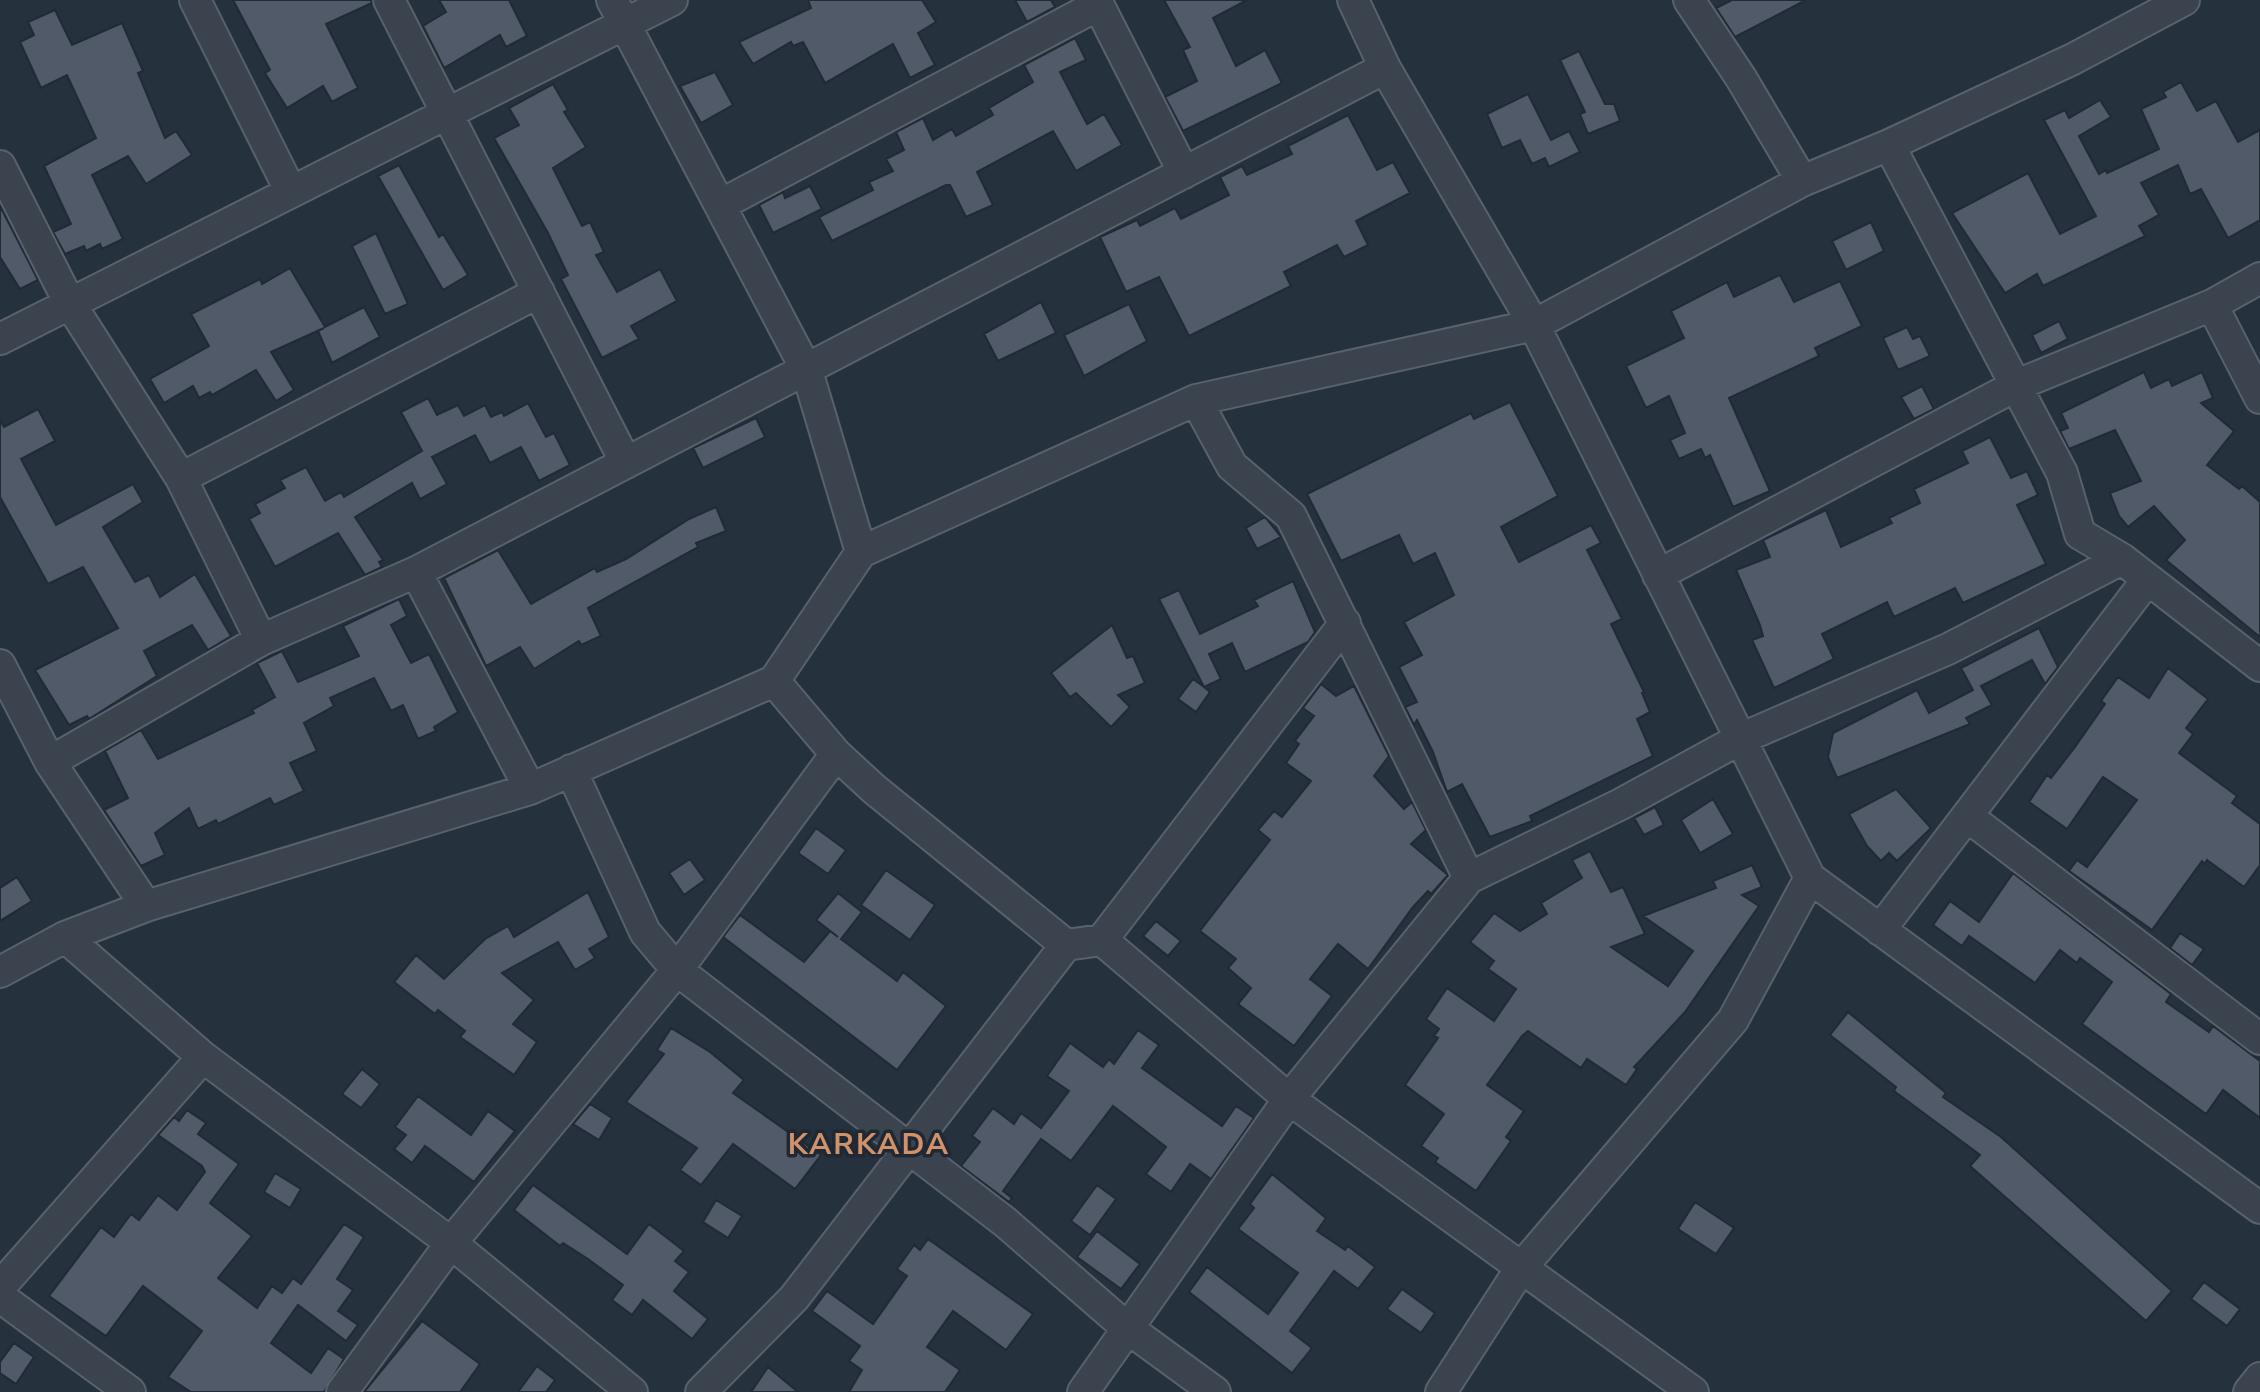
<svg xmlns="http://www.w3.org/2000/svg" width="2260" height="1392" font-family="'Nunito Sans',sans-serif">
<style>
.building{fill:#505a68;stroke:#212a35;stroke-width:2}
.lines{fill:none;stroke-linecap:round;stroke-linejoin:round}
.minor-casing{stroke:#58616c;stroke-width:34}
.minor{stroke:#3a434e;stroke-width:30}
.labels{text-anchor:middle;stroke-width:7;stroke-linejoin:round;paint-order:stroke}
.district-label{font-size:30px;font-weight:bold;letter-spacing:2px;fill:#cf926b;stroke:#1f2833}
</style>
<rect width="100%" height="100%" fill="#26313e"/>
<path class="building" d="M233,0H371L372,3L326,24L358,88L332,102L323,86L287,108L265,73L270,70Z
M439,0H509L527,36L506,47L500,35L444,68L423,26L446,12Z
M808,0H922L936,22L918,33L935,65L910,78L893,44L825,83L803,42L793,46L791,42L753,64L739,42L811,8Z
M1015,0H1051L1055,7L1027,22Z
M1164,0H1247L1213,18L1236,66L1265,50L1282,83L1183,131L1165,97L1197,81L1183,50L1190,47Z
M1732,0H1806L1735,37L1716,8Z
M55,10L72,45L122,23L143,71L138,73L165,138L176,131L192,155L146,184L128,156L92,175L123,239L102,249L100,244L86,251L84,246L65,254L53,232L71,224L44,166L96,138L67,75L41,88L20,42L34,35L28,22Z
M1075,38L1086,60L1060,72L1087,124L1104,114L1122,145L1076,171L1053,131L977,172L993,205L966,217L950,185H946L832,241L819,217L873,190L869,182L893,171L886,159L904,150L896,132L923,118L933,140L952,129L956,136L993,115L989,108L1033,82L1024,65Z
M1579,51L1605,104H1614L1620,121L1588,134L1580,114L1585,112L1560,60Z
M715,72L733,105L701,123L680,86Z
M2181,82L2197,111L2216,101L2238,142L2260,130V220L2228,238L2201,189L2190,194L2178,165L2141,183L2159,215L2139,226L2145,236L2043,286L2037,274L2005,293L1952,213L2028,173L2060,234L2096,216L2044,120L2065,110L2069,118L2100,100L2111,117L2079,136L2099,174L2106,170L2107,173L2159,149L2141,109L2166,97L2163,92Z
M553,84L568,110L564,112L586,147L553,168L582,226L590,222L604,252L596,255L617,292L660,269L677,301L631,326L639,339L602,358L561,279L568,275L548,233L494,138L519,125L509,108Z
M1528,94L1551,140L1569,131L1580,152L1549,167L1545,158L1532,164L1520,140L1502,148L1487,114Z
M1348,115L1377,170L1393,162L1410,193L1356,221L1368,245L1344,257L1337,245L1284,272L1291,286L1189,336L1159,277L1126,292L1100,237L1137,220L1140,226L1175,208L1181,219L1229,195L1220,177L1242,166L1247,175L1292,154L1288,146Z
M399,165L439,237L443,234L468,275L443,290L378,176Z
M810,186L822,209L773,233L759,205L783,192L785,198Z
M0,206L38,280L20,289L0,257Z
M1871,222L1884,251L1846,270L1832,241Z
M376,233L408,304L385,314L352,246Z
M290,268L325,327L364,307L380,337L332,363L318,331L324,328L271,352L294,390L276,401L256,370L212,395L210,392L199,398L193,386L164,403L150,379L209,346L191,314L260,279L262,284Z
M1780,275L1794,302L1840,281L1862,326L1815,348L1819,356L1729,398L1770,491L1733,507L1710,455L1705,458L1701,449L1679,459L1670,440L1685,433L1669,396L1646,408L1626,366L1684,338L1671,311L1727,282L1734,297Z
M1041,302L1056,333L998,361L984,334Z
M1129,304L1147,341L1084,376L1064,335Z
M2059,321L2068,339L2041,353L2032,335Z
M1907,327L1913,339L1920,336L1930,356L1898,370L1883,338Z
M2144,372L2151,388L2169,379L2172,386L2202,372L2213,398L2201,403L2234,431L2207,465L2239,489L2242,486L2260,502V637L2166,560L2185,540L2154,506L2128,527L2119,516L2110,493L2141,481L2115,430L2069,449L2060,431L2068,428L2061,413Z
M1922,386L1934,409L1914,419L1901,397Z
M428,398L437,415L458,405L464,416L485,405L491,417L502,412L504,416L528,403L546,437L554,433L570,465L539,481L521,447L490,463L475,435L432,457L447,484L420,499L412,483L355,517L383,560L379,562L382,567L365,575L338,533L275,567L249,519L260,513L255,504L285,488L280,480L306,467L325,501L341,492L344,497L422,451L401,412Z
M1510,402L1558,496L1501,527L1519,562L1591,525L1601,543L1587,550L1622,619L1611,624L1644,692L1642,693L1650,712L1637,719L1653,756L1530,816L1532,821L1490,837L1462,784L1447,792L1433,752L1417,720L1414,725L1405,707L1417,702L1399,667L1422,655L1404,622L1454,595L1435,553L1413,564L1399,535L1341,561L1307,494L1471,413L1474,419Z
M38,409L55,441L21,459L56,525L133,484L143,502L103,527L135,582L149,575L160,597L195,574L231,636L208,650L192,625L144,651L157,676L89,719L87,716L69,725L35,670L118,628L83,567L48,584L0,497V420L4,427Z
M756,418L765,437L703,468L693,448Z
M1990,437L2011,478L2027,471L2038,495L2017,505L2046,564L1963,603L1955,588L1894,617L1887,602L1822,634L1834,659L1774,688L1752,640L1763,636L1760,625L1736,570L1770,557L1763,540L1826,510L1841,547L1892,523L1889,518L1920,503L1914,489L1968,463L1962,451Z
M716,507L726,531L696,543L698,547L588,608L601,636L581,645L579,641L534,669L520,647L486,666L444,578L498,550L531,604L595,568L597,572L626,559L689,519Z
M1265,517L1281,537L1257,549L1246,528Z
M1293,581L1315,632L1308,642L1245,672L1232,643L1209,654L1221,679L1204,687L1210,692L1196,712L1178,699L1193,679L1204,687L1159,599L1179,590L1200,634L1258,606L1254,600Z
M399,599L407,616L391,625L411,663L429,654L458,712L434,727L436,731L418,739L403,705L391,711L374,678L330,698L334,706L304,723L317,751L290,763L304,791L274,805L270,798L218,824L216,820L198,829L189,808L155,833L165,855L141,866L104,810L128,798L105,751L141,730L158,759L254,713L252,710L275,697L257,663L282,651L298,682L359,656L343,626Z
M1112,625L1127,658L1133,656L1145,683L1118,695L1130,707L1111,727L1076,693L1070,697L1051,673Z
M2039,628L2058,667L2045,684L2032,660L1981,686L1992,705L1966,718L1970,724L1837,778L1828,757L1833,733L1917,690L1929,713L1973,690L1961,668Z
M2168,668L2208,699L2186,728L2193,734L2179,753L2237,796L2232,803L2260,824V865L2244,887L2207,860L2205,864L2202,861L2152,930L2069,871L2077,860L2087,867L2137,800L2103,777L2067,829L2029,802L2047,775L2051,778L2075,747L2105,704L2101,701L2118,677L2149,698Z
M1321,684L1336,696L1354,686L1389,756L1374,776L1404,809L1412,802L1426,830L1411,844L1448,875L1431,894L1428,891L1413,907L1368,969L1338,944L1310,979L1332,996L1294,1046L1238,1004L1251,988L1228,968L1236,959L1200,931L1270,840L1258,830L1274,811L1282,817L1311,781L1286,763L1299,744L1295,741L1314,716L1303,708Z
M1896,789L1931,828L1897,861L1889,853L1881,861L1867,846L1849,814Z
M1713,799L1733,834L1700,853L1681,820Z
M1655,807L1664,825L1644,835L1634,818Z
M816,828L846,850L828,874L798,853Z
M1590,851L1611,892L1623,887L1645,934L1611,947L1668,986L1693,951L1643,916L1716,888L1713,881L1752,865L1762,887L1742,895L1759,906L1685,1012L1634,1067L1637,1069L1626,1085L1587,1059L1581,1068L1528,1031L1522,1036L1487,1085L1524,1111L1506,1137L1511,1141L1476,1191L1435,1162L1438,1158L1421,1146L1444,1114L1405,1085L1438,1038L1434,1036L1439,1029L1426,1019L1447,988L1494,1021L1516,989L1488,969L1494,961L1470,942L1494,913L1520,931L1547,914L1541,903L1582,878L1572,860Z
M690,859L705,880L684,895L669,873Z
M886,870L935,905L910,940L861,905Z
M2013,873L2171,994L2166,1002L2209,1032L2213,1026L2260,1061V1118L2223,1090L2206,1114L2082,1024L2112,982L2080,958L2077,963L2060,950L2035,983L1969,936L1962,946L1933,925L1950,901L1979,922Z
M17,877L32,901L0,921V888Z
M588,892L609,937L589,949L595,958L575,970L558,942L502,973L534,1000L513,1024L537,1042L514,1075L460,1037L465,1031L438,1010L435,1014L394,982L416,955L444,979L485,939L508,926L514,937Z
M838,893L862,912L841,939L897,981L903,972L946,1006L897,1070L723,937L740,915L804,962L830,931L838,937L816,920Z
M1156,921L1181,941L1168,956L1143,936Z
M2180,933L2204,949L2192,965L2170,948Z
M1848,1012L1946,1093L1943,1097L2001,1137L2172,1291L2146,1321L1970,1166L1980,1155L1894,1091L1896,1087L1830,1035Z
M671,1028L710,1052L744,1080L733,1093L821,1155L795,1189L733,1144L701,1185L680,1170L697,1148L626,1102L664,1054L657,1050Z
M1138,1030L1159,1045L1142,1068L1222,1126L1236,1106L1254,1118L1211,1179L1190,1164L1171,1192L1146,1174L1166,1147L1113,1106L1071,1161L1041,1139L1003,1191L1012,1198L1009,1202L961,1166L980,1142L972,1136L993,1108L1014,1124L1021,1113L1041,1128L1069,1091L1047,1076L1070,1043L1103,1067L1109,1059L1114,1064Z
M362,1069L380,1084L361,1108L342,1094Z
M418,1096L471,1135L488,1111L515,1131L474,1182L425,1146L412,1163L394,1149L406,1135L395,1127Z
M590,1104L612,1118L599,1140L573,1124Z
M187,1110L206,1123L198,1134L239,1164L210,1203L252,1236L218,1278L257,1308L272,1286L282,1293L293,1278L301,1284L344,1224L364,1237L337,1279L353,1290L338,1311L358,1325L346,1341L298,1305L271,1343L311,1373L328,1348L344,1359L324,1392H191L168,1377L202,1331L143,1286L106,1336L49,1296L101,1227L114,1237L131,1214L139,1220L158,1195L177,1210L205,1172L202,1166L158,1135L174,1117L179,1121Z
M275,1173L301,1189L290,1208L264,1192Z
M1272,1174L1326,1218L1317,1231L1345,1250L1348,1246L1375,1267L1358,1289L1334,1271L1290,1331L1312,1348L1292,1373L1189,1292L1207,1267L1268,1314L1298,1273L1238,1229L1254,1208L1250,1204Z
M533,1185L627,1254L649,1224L684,1251L675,1261L689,1272L674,1291L708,1319L692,1339L643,1300L632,1315L612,1300L623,1285L588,1259L563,1243L560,1246L514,1210Z
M1097,1185L1116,1199L1090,1235L1071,1221Z
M716,1200L742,1216L728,1238L703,1222Z
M1695,1202L1734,1228L1716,1254L1678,1229Z
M1097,1231L1140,1264L1121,1289L1077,1257Z
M928,1239L1033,1314L1006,1350L953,1311L927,1347L960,1370L945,1392H849L862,1370L849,1361L860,1346L812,1311L827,1291L873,1324L907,1276L897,1269L914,1245L920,1250Z
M2204,1282L2240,1309L2227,1326L2191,1299Z
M1402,1289L1435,1313L1421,1333L1387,1309Z
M422,1321L480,1364L460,1392H364Z
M14,1343L34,1357L16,1384L0,1373V1362Z
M537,1366L555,1380L546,1392H518Z
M768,1367L798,1392H751Z"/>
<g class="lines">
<g class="minor-casing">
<path id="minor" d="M195,0L290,190
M389,0L626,463
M612,0L807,371L861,552
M1096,0L1184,173
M1353,0L1385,68L1534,325L1810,878L2260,1208
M1689,0L1741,78L1802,181
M1889,145L2062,473L2080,534L2122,559L2260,666
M0,166L69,302L181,478L261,640
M722,204L1098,5
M2212,305L2260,398
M0,339L672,0
M181,478L539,292
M416,572L530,789
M1658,575L2017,385L2212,305L2260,278
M0,665L50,762L146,906
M774,681L836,754L874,789L1066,945L1102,940L1289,1099L1693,1392
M50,762L261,640L416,572L1385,68
M571,770L645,932L677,970L1005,1222L1126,1327L1215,1392
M1967,816L2260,1039
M1469,878L1621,804L1740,739L1948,649L2122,559
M1880,930L2147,580
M65,937L203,1057L451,1243L632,1392
M1102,940L1345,623
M0,972L65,937L146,906L530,789L774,681L861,552L1196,400L1534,325L1802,181L1889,145L2073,59L2184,0
M0,1287L203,1057
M0,1297L130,1392
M342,1392L451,1243L677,970L836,754
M701,1392L794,1298L1066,945
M1083,1392L1289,1099L1469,878L1291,516L1232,466L1196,400
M1441,1392L1521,1268L1733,1020L1810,878
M2249,1392L2260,1378"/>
</g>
<use href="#minor" class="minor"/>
</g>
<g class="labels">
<g class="district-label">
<text x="869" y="1154">KARKADA</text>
</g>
</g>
</svg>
